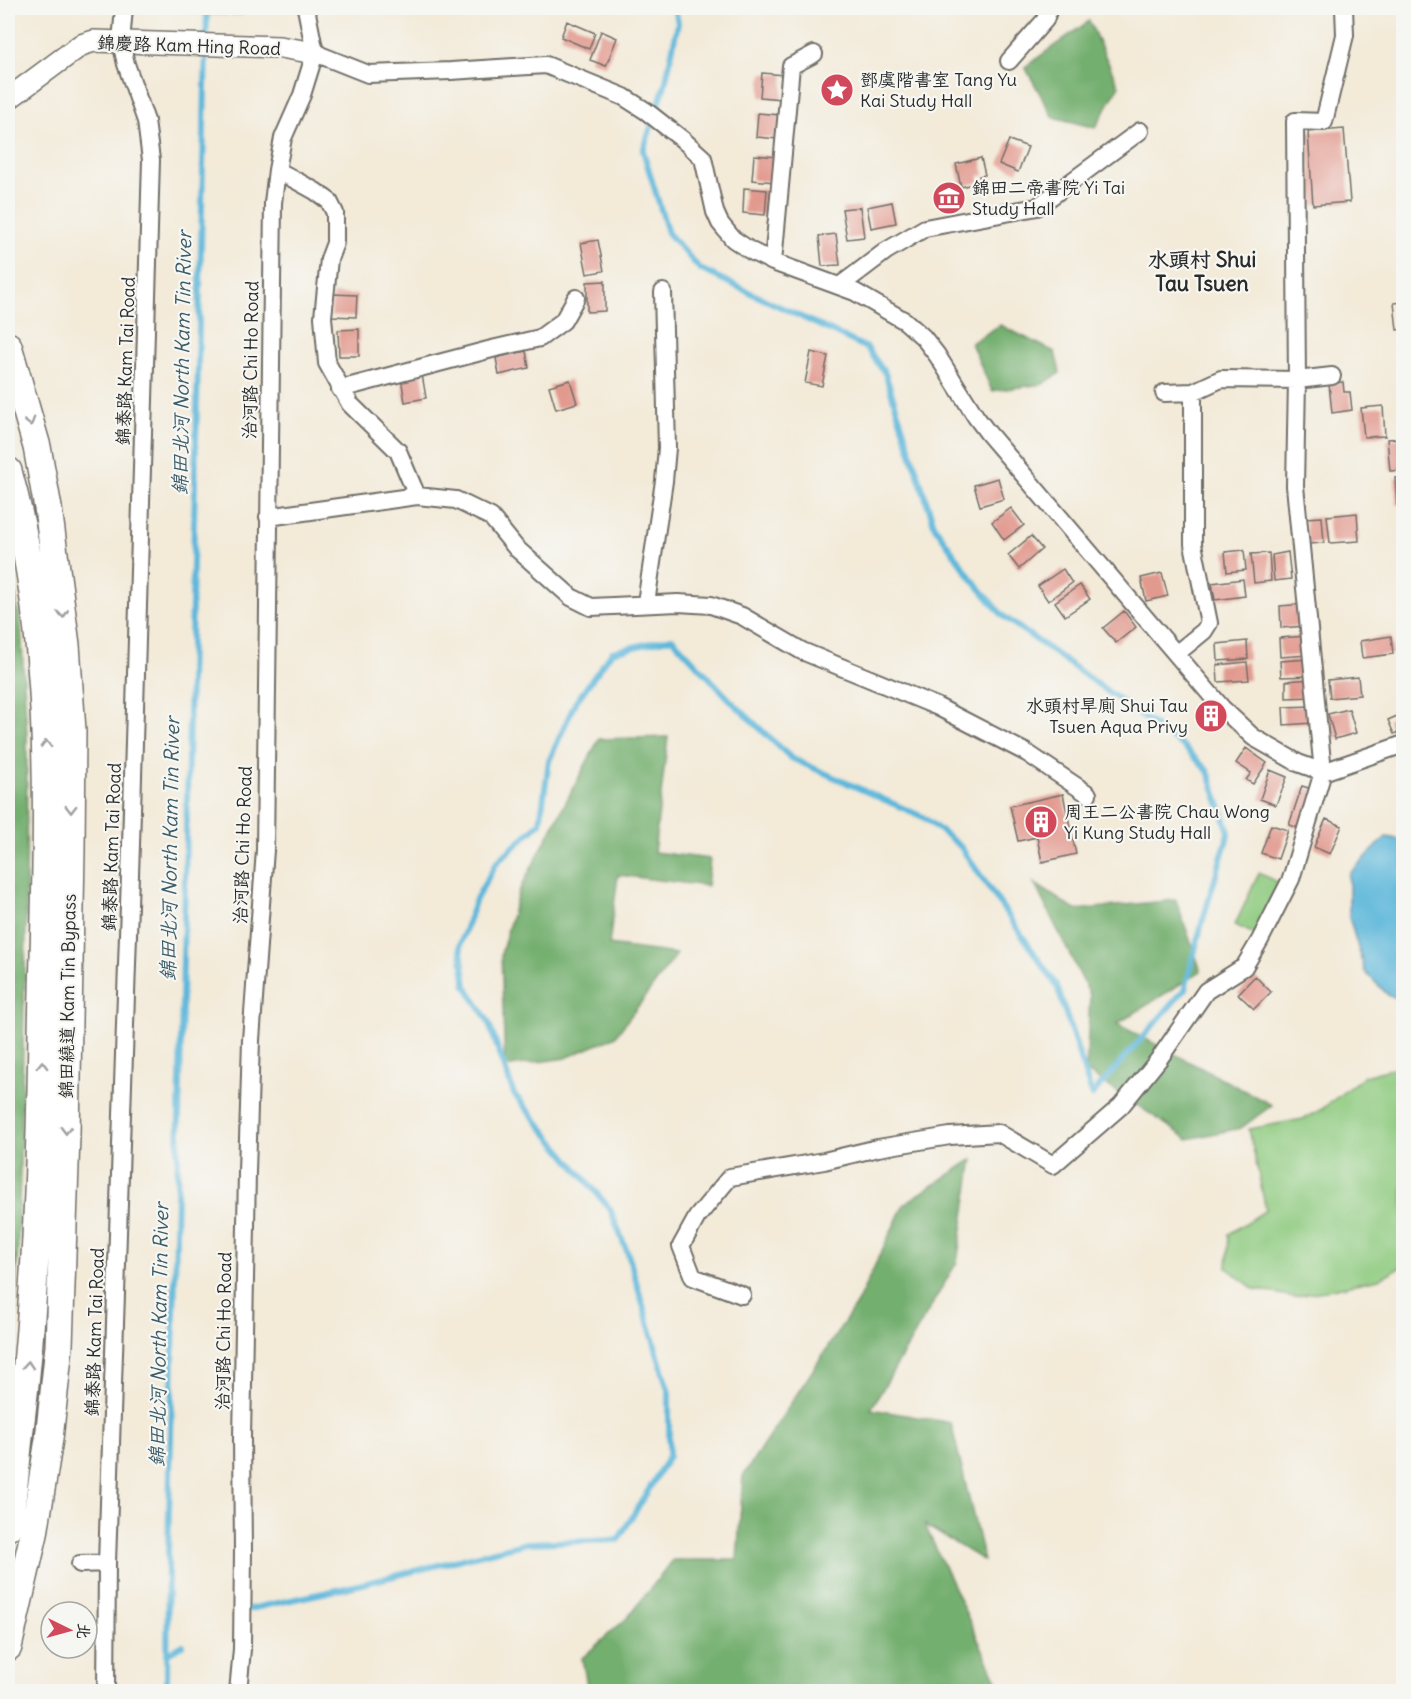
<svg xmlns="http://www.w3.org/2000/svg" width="1411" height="1699" font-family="Delius,'LXGW WenKai TC',sans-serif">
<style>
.green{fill:#8fcb80;stroke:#5d7b56;stroke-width:1.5}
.forest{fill:#73af6e;stroke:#4f6d4c;stroke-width:1.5}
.water{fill:#5db7da;stroke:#447182;stroke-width:1.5}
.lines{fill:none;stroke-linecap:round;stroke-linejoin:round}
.stream{stroke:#5db7da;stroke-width:6}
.building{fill:#e29a8f}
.minor-casing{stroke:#716e68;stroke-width:20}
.tertiary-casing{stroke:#716e68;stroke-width:24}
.primary-casing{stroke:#716e68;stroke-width:30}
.minor{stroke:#fff;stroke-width:16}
.tertiary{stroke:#fff;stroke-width:21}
.primary{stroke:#fff;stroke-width:27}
.oneway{stroke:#a0a0a0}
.labels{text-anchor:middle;stroke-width:4.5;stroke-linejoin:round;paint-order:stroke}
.street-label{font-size:18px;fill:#2b2b2b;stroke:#f6f6f2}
.poi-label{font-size:18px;fill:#2b2b2b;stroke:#f6f6f2;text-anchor:start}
.water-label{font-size:20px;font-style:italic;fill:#3c5c68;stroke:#f6f6f2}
.quarter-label{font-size:21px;font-weight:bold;fill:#2b2b2b;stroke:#f6f6f2}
</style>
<rect width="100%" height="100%" fill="#f6f6f2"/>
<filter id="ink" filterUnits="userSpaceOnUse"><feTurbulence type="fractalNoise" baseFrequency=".0167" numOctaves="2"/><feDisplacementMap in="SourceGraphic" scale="12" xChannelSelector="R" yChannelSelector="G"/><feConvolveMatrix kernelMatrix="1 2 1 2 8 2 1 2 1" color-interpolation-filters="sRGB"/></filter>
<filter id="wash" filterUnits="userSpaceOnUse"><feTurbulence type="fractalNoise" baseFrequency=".008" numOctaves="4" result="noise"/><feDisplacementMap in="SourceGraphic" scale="24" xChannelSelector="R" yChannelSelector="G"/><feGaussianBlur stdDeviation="1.35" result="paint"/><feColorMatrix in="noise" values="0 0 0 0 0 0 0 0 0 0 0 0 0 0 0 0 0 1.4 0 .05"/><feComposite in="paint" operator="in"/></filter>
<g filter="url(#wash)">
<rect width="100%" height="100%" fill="#f3ead8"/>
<path class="green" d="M1259,873L1280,883L1256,935L1235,925Z
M1403,1066V1266L1379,1279L1294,1297L1254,1289L1227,1268L1229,1234L1266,1210L1249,1129L1303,1119L1322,1109L1364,1076Z"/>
<path class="forest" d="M1089,21L1119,86L1095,128L1053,117L1025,67Z
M1000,325L1055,352L1060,373L1043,384L992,391L971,343Z
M8,555L21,626L27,736L26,932L18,1248L8,1390Z
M668,737L654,852L710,859L707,886L618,875L609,945L677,954L615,1037L566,1058L505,1067L501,954L518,893L599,739Z
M1034,883L1075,910L1176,900L1201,971L1117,1024L1272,1105L1241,1128L1188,1139L1086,1071L1090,995Z
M973,1159L957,1262L871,1409L951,1423L984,1561L925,1525L1002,1691H588L582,1658L628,1617L673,1560H737L743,1476L857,1303L904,1204Z"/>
<path class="water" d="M175,8H242V14H207L175,10Z
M1386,837L1403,840V998L1389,996L1365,972L1349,917V874Z"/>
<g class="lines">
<path class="stream" d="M675,8L678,23L665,85L643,151L668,233L700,269L867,348L885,373L935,527L971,578L1003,616L1182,745L1208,771L1229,832L1203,919L1185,989L1092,1095
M245,1610L346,1588L527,1543L618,1540L669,1456V1393L628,1254L610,1209L514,1094L488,1021L466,986L460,945L476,899L497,862L540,823L549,761L575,703L612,652L672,638L731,701L791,758L923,817L960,846L1057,986L1092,1095
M168,1654L183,1645
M167,1692L168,1553L207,8"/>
</g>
<g id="blocks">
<path class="building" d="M567,21L595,33L589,49L561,37Z
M601,31L617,38L606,66L590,60Z
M762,73L784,75L782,99L760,97Z
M758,113L780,115L778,139L756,137Z
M1344,129L1350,202L1313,205L1308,132Z
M1009,140L1028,147L1018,172L999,164Z
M754,155L777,157L775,182L752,180Z
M981,158L985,175L979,176L980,182L961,187L956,164Z
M744,188L767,190L765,215L743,213Z
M892,202L896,223L871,228L867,207Z
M860,207L864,237L847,239L842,209Z
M836,234L840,265L822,266L819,236Z
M598,240L604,271L587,274L581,243Z
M605,281V311L587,312V282Z
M332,294L357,295L356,317L331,316Z
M1404,302V329L1397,330L1394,303Z
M359,329V356H339L338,330Z
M526,351L529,368L499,375L496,358Z
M811,352L828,356L822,386L805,383Z
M422,374L426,398L405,402L401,378Z
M570,380L577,403L556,409L549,386Z
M1343,382L1344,392H1350L1352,410L1332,413L1329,384Z
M1383,406L1385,436L1364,437L1361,408Z
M1403,438L1404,470L1390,471L1387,439Z
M1404,477V505H1397L1395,478Z
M998,478L1004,499L980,506L974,485Z
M1011,508L1024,525L1004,540L992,522Z
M1357,513L1359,541L1330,543L1327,516Z
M1322,517L1324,543L1308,544L1305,518Z
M1031,536L1042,549L1019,569L1008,555Z
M1244,550L1246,570L1227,572L1225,552Z
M1288,552L1291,579L1274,581L1272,555Z
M1269,553L1271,581L1254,583L1251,554Z
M1063,569L1072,583L1048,601L1038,586Z
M1162,573L1168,596L1146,601L1141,578Z
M1243,579L1245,596L1215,600L1212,583Z
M1080,585L1090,599L1065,616L1055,602Z
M1305,604L1306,626L1281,628L1280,606Z
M1124,611L1136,627L1116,643L1103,628Z
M1307,636L1308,655L1280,657L1279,638Z
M1391,636L1393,654L1362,658L1360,641Z
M1247,641L1248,659L1218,661L1217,644Z
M1309,659L1310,676L1281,677L1280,661Z
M1247,662L1249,680L1218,682L1217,665Z
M1358,677L1360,695L1330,698L1328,680Z
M1312,679L1313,697L1286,698V681Z
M1312,706L1313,723L1284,725L1283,707Z
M1209,708L1218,718L1213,724L1203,713Z
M1349,709L1356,733L1335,739L1328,714Z
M1404,713V730L1394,734L1388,720Z
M1246,748L1267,763L1253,784L1246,780L1251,773L1236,763Z
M1270,770L1287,777L1276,805L1260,799Z
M1302,786L1315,790L1302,829L1289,825Z
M1063,794L1076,854L1042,862L1037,837L1018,841L1010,806Z
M1326,819L1342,826L1330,854L1314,847Z
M1271,825L1288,830L1278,859L1261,853Z
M1255,976L1271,992L1254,1009L1238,994Z"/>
</g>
</g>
<g filter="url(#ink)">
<use href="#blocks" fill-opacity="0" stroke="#716e68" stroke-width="1.5"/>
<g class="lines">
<g class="minor-casing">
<path id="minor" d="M315,53L368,74L451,71L546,65L624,97L646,111L682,139L703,158L715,212L720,223L733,239L751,251L773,262L855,292L905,321L923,337L937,355L976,417L988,433L1222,708L1253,737L1298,763L1323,772L1404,744
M1009,61L1045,20L1049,8
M277,170L315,191L329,201L335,213V243L329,259L323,317L327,363L350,404L398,451L417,496
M773,262L791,66L814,54
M841,285L886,251L925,228L1037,207L1140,131
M340,389L492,349L540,338L563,321L576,298
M1164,393L1193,392L1221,379L1297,380L1332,376
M268,517L417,496L456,500L491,517L516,548L571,597L591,607L678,603L711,605L742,616L802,651L936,706L1027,753L1088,794
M646,603L664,481L667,448L663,292
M1176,654L1204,631L1209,623L1193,544V392
M742,1295L693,1277L681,1246L697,1217L730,1177L824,1161L878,1148L950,1136L999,1133L1053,1165L1121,1106L1159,1059L1206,991L1244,967L1260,940L1291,879L1323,772L1295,486L1297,380L1295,121L1324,122L1345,35L1344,8
M80,1564L107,1563
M106,1692L107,1563L131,845L151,160L146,121L126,64L121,42L124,8
M238,1692L242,1649L243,1550L242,1437L247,1172L251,1040L265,850L273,203L277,170L283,138L302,95L315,53L306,8"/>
</g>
<g class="tertiary-casing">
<path id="tertiary" d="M8,99L81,45L94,41L280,47L315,53"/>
</g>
<g class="primary-casing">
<path id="primary" d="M8,346L37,447L48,508L66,645L72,731L71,850L66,1135L59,1346L49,1439L34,1534L8,1647
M8,471C59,654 46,846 42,1033C40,1168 36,1303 19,1437C16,1467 13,1497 8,1527"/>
</g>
<use href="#minor" class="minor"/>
<use href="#tertiary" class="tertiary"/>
<use href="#primary" class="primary"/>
</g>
<defs><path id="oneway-chevron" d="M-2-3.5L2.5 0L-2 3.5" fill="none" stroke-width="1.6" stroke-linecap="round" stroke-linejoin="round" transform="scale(1.5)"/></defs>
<g class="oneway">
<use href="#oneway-chevron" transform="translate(30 422) rotate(74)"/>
<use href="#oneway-chevron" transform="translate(63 614) rotate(83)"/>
<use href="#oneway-chevron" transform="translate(46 744) rotate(-91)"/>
<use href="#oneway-chevron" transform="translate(71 809) rotate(90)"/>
<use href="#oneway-chevron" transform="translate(42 1065) rotate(-89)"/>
<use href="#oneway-chevron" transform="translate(66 1130) rotate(91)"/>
<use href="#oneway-chevron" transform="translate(28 1365) rotate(-86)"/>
</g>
</g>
<defs>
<g id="sight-disc" transform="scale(1.725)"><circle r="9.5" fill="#d1495b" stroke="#f6f6f2"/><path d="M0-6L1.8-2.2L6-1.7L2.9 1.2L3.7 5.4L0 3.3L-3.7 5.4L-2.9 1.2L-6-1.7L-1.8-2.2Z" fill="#fff"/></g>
<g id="museum-disc" transform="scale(1.725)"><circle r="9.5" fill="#d1495b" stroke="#f6f6f2"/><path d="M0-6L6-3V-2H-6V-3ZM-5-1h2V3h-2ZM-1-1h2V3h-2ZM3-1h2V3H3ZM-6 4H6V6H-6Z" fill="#fff"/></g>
<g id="building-disc" transform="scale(1.725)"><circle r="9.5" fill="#d1495b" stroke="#f6f6f2"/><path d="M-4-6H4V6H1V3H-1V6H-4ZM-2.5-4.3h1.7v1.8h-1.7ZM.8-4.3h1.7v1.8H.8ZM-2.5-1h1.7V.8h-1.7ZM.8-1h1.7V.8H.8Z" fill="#fff"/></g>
</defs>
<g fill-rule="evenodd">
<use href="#sight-disc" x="837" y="90"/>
<use href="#museum-disc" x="949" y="198"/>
<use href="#building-disc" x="1211" y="716"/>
<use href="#building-disc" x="1041" y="822"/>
</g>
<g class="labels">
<g class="street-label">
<text transform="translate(189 46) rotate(2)" y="6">錦慶路 Kam Hing Road</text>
<text transform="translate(251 360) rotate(-89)" y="6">治河路 Chi Ho Road</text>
<text transform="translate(126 361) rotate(-88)" y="6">錦泰路 Kam Tai Road</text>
<text transform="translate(243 845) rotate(-88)" y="6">治河路 Chi Ho Road</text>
<text transform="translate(112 847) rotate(-88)" y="6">錦泰路 Kam Tai Road</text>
<text transform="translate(68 996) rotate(-89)" y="6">錦田繞道 Kam Tin Bypass</text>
<text transform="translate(224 1331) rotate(-89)" y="6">治河路 Chi Ho Road</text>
<text transform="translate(95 1332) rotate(-88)" y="6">錦泰路 Kam Tai Road</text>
</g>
<g class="poi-label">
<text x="860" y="86">鄧虞階書室 Tang Yu<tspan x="860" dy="21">Kai Study Hall</tspan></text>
<text x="972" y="194">錦田二帝書院 Yi Tai<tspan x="972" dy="21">Study Hall</tspan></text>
<text x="1188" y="712" text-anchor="end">水頭村旱廁 Shui Tau<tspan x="1188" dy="21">Tsuen Aqua Privy</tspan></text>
<text x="1064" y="818">周王二公書院 Chau Wong<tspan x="1064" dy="21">Yi Kung Study Hall</tspan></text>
</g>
<g class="water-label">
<text transform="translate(182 363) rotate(-89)" y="7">錦田北河 North Kam Tin River</text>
<text transform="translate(170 849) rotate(-89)" y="7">錦田北河 North Kam Tin River</text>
<text transform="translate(159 1335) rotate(-89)" y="7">錦田北河 North Kam Tin River</text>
</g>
<g class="quarter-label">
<text x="1202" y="267">水頭村 Shui<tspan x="1202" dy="24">Tau Tsuen</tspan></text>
</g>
</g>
<rect width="1411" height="1699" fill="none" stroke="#f6f6f2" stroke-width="30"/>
<g transform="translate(69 1630) rotate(95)"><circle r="28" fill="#f6f6f2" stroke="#a5a5a2" stroke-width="1.5"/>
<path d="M0-4.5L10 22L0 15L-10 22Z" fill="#d1495b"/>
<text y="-9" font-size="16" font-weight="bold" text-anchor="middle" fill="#2b2b2b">北</text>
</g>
</svg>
